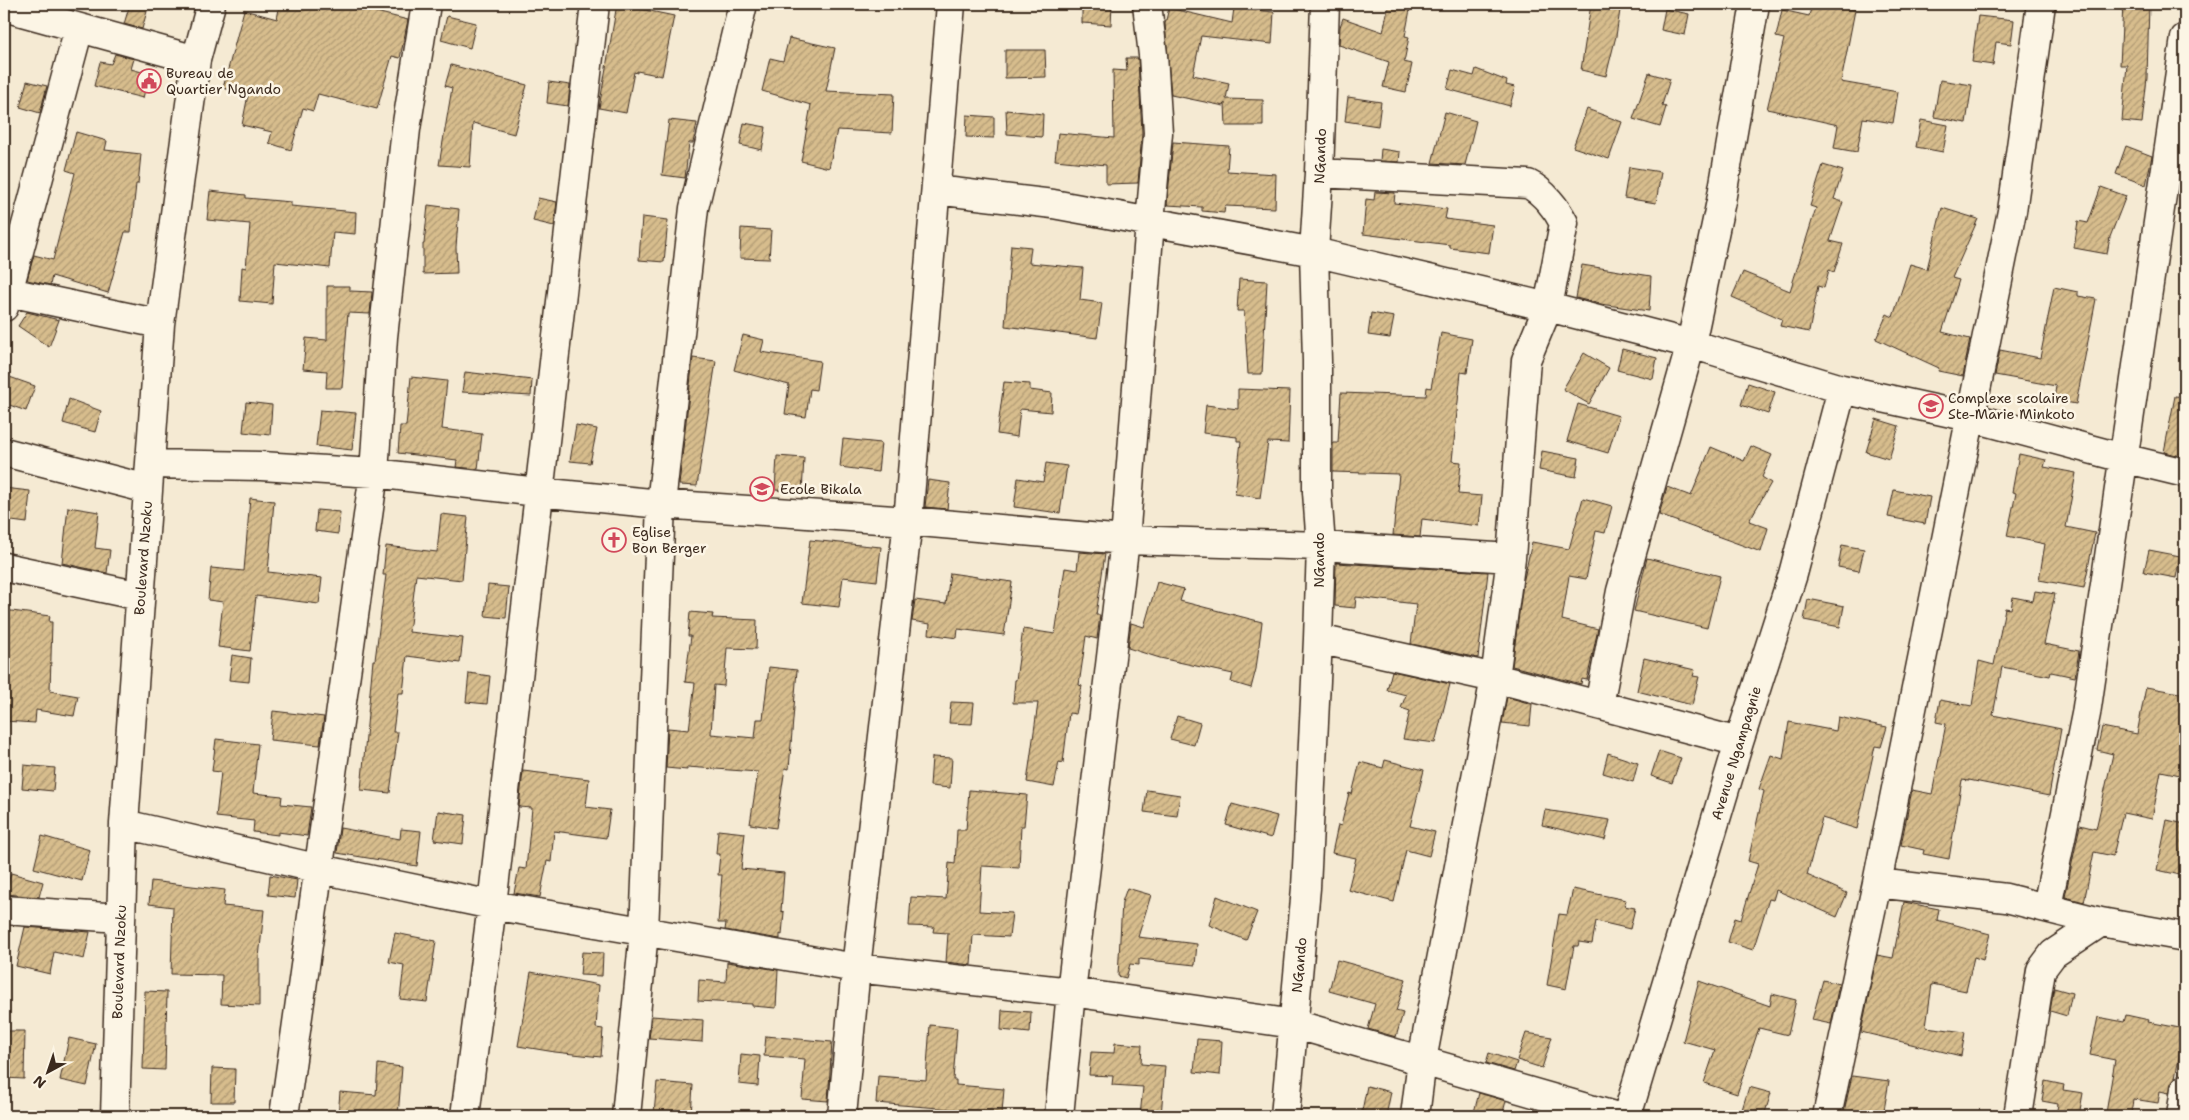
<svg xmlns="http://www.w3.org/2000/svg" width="2189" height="1120" font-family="'Shantell Sans',sans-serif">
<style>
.building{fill:url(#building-hatch);stroke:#3b2a1e}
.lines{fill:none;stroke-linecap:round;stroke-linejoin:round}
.minor-casing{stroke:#3b2a1e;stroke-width:31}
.minor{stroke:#fcf5e5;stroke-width:28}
.labels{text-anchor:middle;stroke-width:5;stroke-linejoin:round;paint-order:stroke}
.poi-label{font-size:14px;fill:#3b2a1e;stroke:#fcf5e5;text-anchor:start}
.street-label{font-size:14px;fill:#3b2a1e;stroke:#fcf5e5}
</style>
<defs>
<pattern id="building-hatch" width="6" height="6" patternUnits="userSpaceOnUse" patternTransform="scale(1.25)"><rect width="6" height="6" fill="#d7bd8d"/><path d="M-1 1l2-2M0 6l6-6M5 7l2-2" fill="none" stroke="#b09a73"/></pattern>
</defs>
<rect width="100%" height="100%" fill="#f5ead3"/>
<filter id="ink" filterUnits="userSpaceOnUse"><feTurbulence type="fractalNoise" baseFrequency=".02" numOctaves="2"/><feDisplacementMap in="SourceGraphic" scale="10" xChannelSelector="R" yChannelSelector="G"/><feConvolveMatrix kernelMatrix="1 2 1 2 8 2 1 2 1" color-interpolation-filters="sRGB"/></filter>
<g filter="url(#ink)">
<path class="building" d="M130,4H149L142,29L124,24Z
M280,4H344L408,20L400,58L392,56L377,109L318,94L313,111L303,108L291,150L269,143L272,132L242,125L248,95L223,88L244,10L277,19Z
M617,4L674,16L662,76L637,71V73L634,72L626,113L599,108Z
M1082,4H1112L1111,25L1082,23Z
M1389,4H1411L1405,36L1409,37L1404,62L1412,64L1406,92L1383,87L1389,62L1339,45L1340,27L1343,18L1383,32Z
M1591,4H1621L1616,36L1606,76L1581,70Z
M1812,4L1855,10L1841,82L1898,92L1893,123L1863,118L1857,152L1834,148L1838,125L1767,109L1784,39L1776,37L1782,10L1809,16Z
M2123,4H2149L2147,78L2142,123L2122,121L2127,65H2120Z
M1169,8L1232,23L1234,8L1274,12L1272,44L1201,36L1193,75L1229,83L1226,99L1263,100V126H1226L1225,103L1224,106L1171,95L1165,24Z
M1665,9L1689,14L1685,35L1661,30Z
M447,16L476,23L470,48L441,40Z
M1978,16L2014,20L2011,44L1996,42L1993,65L1972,62Z
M789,38L835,48L826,91L894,94L892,133L837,130L829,168L801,161L811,105L762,91L770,58L783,61Z
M1005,50H1045L1046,77L1005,78Z
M115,54L134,59L131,69L149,74L143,98L94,86L100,62L111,64Z
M1126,58H1138L1142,133L1138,183L1106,184V165L1055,160L1058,133L1114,138L1113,70L1127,71Z
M451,65L527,85L514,134L473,123L470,167L439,165L452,88L445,86Z
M1476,69L1507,81L1506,85L1515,87L1510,106L1447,89L1452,70L1474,76Z
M1649,73L1670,79L1662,105L1666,107L1660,127L1633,119Z
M1940,80L1972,85L1966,123L1934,117Z
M27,81L47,86L40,113L20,107Z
M549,82L570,85L568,106L547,103Z
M1348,97L1381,102L1378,126L1345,121Z
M1587,109L1622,122L1609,159L1573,147Z
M1006,110L1043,114L1042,137L1007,134Z
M1445,112L1476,121L1465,165L1432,163Z
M967,115L994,117V138L966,137Z
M669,120L697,123L693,143H689L685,178L662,175Z
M1921,120L1948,125L1943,152L1916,147Z
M744,123L766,127L762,150L740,145Z
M76,132L107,141L105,150L141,154L138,184H136L131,232H125L108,293L52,276L50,285L27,280L34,255L53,260L75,173L66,170Z
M1173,142L1229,146L1227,171L1276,174L1275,208L1225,206L1224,213L1202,211V207L1167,205Z
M2126,146L2152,156L2146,185L2116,174Z
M1381,149L1400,152L1399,162L1380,161Z
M1823,165L1843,171L1834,199L1843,202L1830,241L1843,244L1834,272L1829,270L1824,288L1818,286L1809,332L1780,326L1782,319L1732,297L1743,272L1790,291L1816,208L1810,206Z
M1629,167L1661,172L1656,203L1624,198Z
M2101,187L2126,196L2110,237L2107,254L2074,248L2078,221L2088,223Z
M210,191L246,195V198L291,202V206L356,212L355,234L333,232L330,268L275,262L272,304L240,301L242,267L246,268L250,224L207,220Z
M1375,192L1395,193L1394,203L1447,209L1445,219L1493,225L1489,253L1450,248V245L1363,234L1366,199L1374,200Z
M538,198L557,202L554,226L533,221Z
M428,205L459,209L456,247L457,273L423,274V244H424Z
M1942,208L1978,219L1952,278L1959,280L1942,332L1970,339L1963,376L1938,371L1939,368L1876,339L1887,314L1893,317L1910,264L1927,269Z
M642,217L668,220L664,262L639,260Z
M741,228L771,230L769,259L740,258Z
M1011,245L1031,247L1029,263L1083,268L1080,300L1102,303L1097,338L1005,326Z
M1582,265L1651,276L1649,311L1600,304L1576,298Z
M1239,279L1267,281L1262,374H1248L1244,311H1237Z
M327,286H350V291L372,292L370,314L348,313L342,388H326L327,371L303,369L306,338L327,340Z
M2054,287L2078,292V296L2096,299L2076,404L2054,400L2056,386L1995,375L2000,350L2040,358Z
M27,312L59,320L49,347L18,326Z
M1371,313L1394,317L1390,338L1368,335Z
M1441,333L1472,339L1467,373L1461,372L1452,461L1461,462L1458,494L1482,496L1479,526L1422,519L1420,537L1393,535L1399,474L1333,472V443H1338L1341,393L1426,396L1427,387L1431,388Z
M743,335L764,340L761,352L820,361L816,390L810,389L806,417L785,414L789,385L734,370Z
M1622,349L1657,358L1653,379L1617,370Z
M1584,353L1609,368L1589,404L1563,389Z
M693,358L716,361L697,486L679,485Z
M465,372L532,380L531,396L462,392Z
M4,375L35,386L26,411L4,403Z
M411,377L447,381L442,429L482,434L478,469L456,467L457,460L398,453L400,426H406Z
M1004,382L1030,384V390L1052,393L1051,412L1020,409L1017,437L997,434Z
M1748,383L1775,392L1768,414L1741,405Z
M1238,389L1290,391L1288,443L1268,442L1260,498L1235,494L1241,441H1237V437L1203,433L1206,405L1238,409Z
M2175,396L2185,397V457L2164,452Z
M69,399L101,411L95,432L63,423Z
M246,402L272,405L270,435L243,432Z
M1578,404L1619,416L1608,453L1567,441Z
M320,410L356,413L352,450L316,446Z
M1876,419L1899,426L1889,459L1866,452Z
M576,425L597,429L590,463L570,461Z
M843,439L881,443L878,472L840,467Z
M1751,446L1772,455L1762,477L1771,483L1749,521L1768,528L1761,552L1659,515L1667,487L1691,496L1711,447L1744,461Z
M1542,451L1579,458L1576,477L1539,470Z
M2019,454L2046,460L2044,467L2076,473L2066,527L2095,533L2084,588L2039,580L2045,544L2007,536L2016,493L2012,492Z
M777,456L804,458L802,492L775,490Z
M1046,463L1067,466L1060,513L1014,507L1018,478L1043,482Z
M928,480L950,483L947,509L925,507Z
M4,488L30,491L27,523L4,520Z
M1894,490L1930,497L1925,524L1888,517Z
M250,498L274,501L268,572L322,578L319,604L256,596L250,651L218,647L223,602L208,600L211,568L244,571Z
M1583,498L1612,506L1605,533L1596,531L1586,579L1569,576L1562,620L1598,629L1587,680L1582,679L1581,684L1512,666L1523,583L1532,542L1569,549Z
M68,507L99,512L95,548L110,550L107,573L62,563Z
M317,510L340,512L338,534L315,531Z
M441,514L468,517L462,580L416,575L409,632L463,638L460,663L407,656L403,693H398L393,732H398L390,793L361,790L373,660H375L386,575H383L386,546L437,552Z
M810,540L881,547L877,581L843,577L839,607L802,603Z
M1842,545L1864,549L1859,571L1838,567Z
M2149,550L2180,556L2176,578L2144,572Z
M1079,552L1105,554L1096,615H1100L1097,639L1086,636L1079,685L1082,686L1076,714L1069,713L1063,763L1059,762L1054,787L1027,782L1038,703H1013L1015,680H1016L1023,629L1055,634L1065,568L1077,570Z
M1647,558L1720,576L1707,628L1634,611Z
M1336,563L1488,572L1478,658L1411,644L1416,604L1356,597L1355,608L1335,606Z
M950,573L1012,582L1004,635L958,629L957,638L929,634L930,624L912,621L915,600L946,604Z
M1157,582L1184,589L1180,601L1262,622L1256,669L1251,688L1231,682L1233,674L1160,658L1128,648L1131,623L1144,627Z
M488,585L509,587L506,618L485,616Z
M2035,591L2055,594L2044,644L2079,651L2075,677L2051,672L2050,676L2002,667L1993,715L2061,729L2049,796L1969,780V781L1962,780L1949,859L1923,854L1924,850L1901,845L1912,790L1932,794L1946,724L1936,722L1940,700L1972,706L1979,661L1994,665L2005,608L2011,609L2013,597L2033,601Z
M1808,599L1844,606L1840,627L1804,620Z
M4,610L50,616L49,622H52L50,691L78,696L74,716L36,710L35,723L4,721Z
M690,612L713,614L712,618L757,620L756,649L727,648L724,686L714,685L711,734L755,738L757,719H763L769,667L797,670L789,769L785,768L776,828L750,824L758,772L687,767V770L666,768L668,728L689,730L695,683L685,682L691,636H688Z
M232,655L251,658L249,682L229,680Z
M1644,658L1695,670L1693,676L1699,677L1692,705L1637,691Z
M1392,671L1450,684L1435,743L1403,739L1410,711L1401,708L1406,695L1387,690Z
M469,673L490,676L487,704L466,702Z
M2146,687L2185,694V776L2161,771L2152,819L2123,813L2113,856L2094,852L2084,902L2065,897L2080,825L2096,829L2113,754L2097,750L2102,727L2137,734Z
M1507,697L1532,704L1530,726L1502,723Z
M951,702L974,703L972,724L949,723Z
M273,711L324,717L320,745L270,740Z
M1177,716L1200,723L1194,745L1170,739Z
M1838,717L1887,727L1881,747L1875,746L1857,829L1822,818L1807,875L1847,893L1837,917L1776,890L1773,900L1769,899L1753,950L1728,942L1735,918L1741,920L1758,864L1748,861L1764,791L1759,789L1771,755L1783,759L1789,722L1836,731Z
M216,739L258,744L253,793L282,796L281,804L311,807L307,836L278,832V835L253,832L254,821L216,817L221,772L212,771Z
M1659,751L1681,758L1672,783L1651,776Z
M1608,753L1638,763L1633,782L1603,773Z
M932,757L952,758L950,788L930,786Z
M1385,760L1424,770L1410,826L1435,832L1429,856L1406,850L1394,902L1348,890L1356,858L1332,853L1338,825L1341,826L1349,793L1352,794L1360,762L1383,768Z
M24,765L55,768L53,791L22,788Z
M523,771L589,779L586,807L610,810L606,838L554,831L551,862L547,861L540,897L514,893L519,868L526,869L532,808L519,807Z
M969,790L1027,795L1024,826H1021L1019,868L982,866L979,911L1012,913L1009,937L973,935L971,965L946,962L948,933L933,932L934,927L909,926L911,897L946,899L949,863L955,864L957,830H966Z
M1147,790L1180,795L1177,816L1144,812Z
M1232,804L1277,816L1271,838L1226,825Z
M1545,810L1610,820L1605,840L1542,825Z
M438,811L466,815L463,844L434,840Z
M2167,820L2185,824V876L2157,870Z
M340,828L400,839L401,829L421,831L417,866L337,853Z
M718,830L745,833L741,869L784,873L781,911L784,912L782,935L780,934V939L725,930L726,923H718L722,875H718L720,854H716Z
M42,836L90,850L82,881L34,868Z
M11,873L43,882L39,897L5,894Z
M270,875L297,880L295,898L268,895Z
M151,881L225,890L223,906L264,910L259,958V1006L221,1004L222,975L171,974L173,907L149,904Z
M1127,888L1151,895L1138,937L1197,944L1195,965L1139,959V965L1130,964L1126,978L1118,976L1122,902Z
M1573,889L1626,900L1624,906L1635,908L1630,929L1596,921L1592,944L1579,942L1578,946H1574L1566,989L1547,985L1559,914L1567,915Z
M1217,896L1257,912L1246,940L1209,925Z
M1904,902L1939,909L1937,920L1990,934L1983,960L1974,957L1966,991L1932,984L1926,1027L1965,1032L1961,1056L1861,1032L1877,955L1893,958Z
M25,927L90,932L84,959L54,952L50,974L16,966Z
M395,933L436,941L427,1002L400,999L404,965L389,962Z
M582,952L603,953L602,976L580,975Z
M1337,960L1406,979L1396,1011L1403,1013L1396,1037L1368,1029L1375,1004L1329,991Z
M727,962L778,970L776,1008L752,1006V1004L698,1001L699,980L726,982Z
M531,972L599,985L596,1028L603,1029L601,1057L555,1052L518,1046Z
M1823,980L1839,984L1831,1024L1812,1020Z
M1699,981L1770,1006L1772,994L1796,1000L1788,1035L1759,1028L1737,1094L1704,1083L1715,1050L1683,1041Z
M2054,988L2072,993L2067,1016L2050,1011Z
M145,991L167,992L165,1070L143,1069Z
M1002,1010L1031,1012L1030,1033L1001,1030Z
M2126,1015L2149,1020L2148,1022L2185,1029L2175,1078L2169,1093L2160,1091L2158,1103L2133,1099L2131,1116L2106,1113L2115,1060L2090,1055L2098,1017L2124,1022Z
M652,1016L703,1020L702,1042L649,1038Z
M930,1025L957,1028L953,1080H956V1085L1004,1089L1002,1113L876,1103L878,1076L926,1080Z
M4,1031H25L24,1079L4,1078Z
M1526,1033L1552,1037L1542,1068L1517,1060Z
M766,1036L832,1042L828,1101L802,1099L805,1059L764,1056Z
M69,1038L96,1044L87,1086L60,1080Z
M1197,1039L1222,1041L1220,1075L1194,1072Z
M1115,1043L1142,1045L1141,1064L1165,1066L1161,1116H1140L1143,1087L1112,1085L1113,1076L1089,1075L1091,1052L1114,1053Z
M1489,1053L1517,1062L1514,1071L1486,1063Z
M741,1054L760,1056L758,1086L739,1084Z
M378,1064L402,1067L398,1116H338L340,1092L376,1095Z
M212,1068L235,1069L234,1102H211Z
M1852,1076L1889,1081L1883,1116H1843Z
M2045,1081L2064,1085L2063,1090L2083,1093L2079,1116H2056L2058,1104L2042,1101Z
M657,1082L693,1085L691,1116L654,1113Z
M1367,1086L1391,1092L1386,1116H1361Z
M1749,1087L1771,1093L1764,1116H1740Z
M1479,1093L1506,1101L1502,1116H1473Z"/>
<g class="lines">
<g class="minor-casing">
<path id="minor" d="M4,7L196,60
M1319,173L1528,184C1543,191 1557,209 1564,223L1548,307L1526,360L1511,558L1495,678L1422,1060L1415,1116
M936,190L1053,204L1314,252L1548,307L1691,344L1842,389L1970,417L2123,458L2185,473
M4,291L160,324
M4,307L79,28
M4,452L148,489
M150,464L261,466L374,473L538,492L661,504L908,521L1125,540L1321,546L1511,558
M4,567L140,596
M1318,639L1495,678L1739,742
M1599,705L1621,591L1691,344L1721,201L1755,4
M124,824L320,869L492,905L856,968L1071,992L1294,1024L1614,1116
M1877,883L2006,898L2101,922L2185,937
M2047,907L2086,714L2185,38
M4,910L120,918
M115,1116L124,824L160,324L196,60L211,4
M284,1116L374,473L383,337L406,129L426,4
M465,1116L492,905L595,4
M626,1116L644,932L661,504L694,208L743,4
M842,1116L856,968L908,521L951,4
M1059,1116L1071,992L1125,540L1150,222L1158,133L1153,55L1147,4
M1285,1116L1306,888L1318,639L1321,546L1317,492V361L1314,252L1319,173L1325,4
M1627,1116L1739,742L1793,574L1842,389
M1827,1116L1877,883L2012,211L2041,4
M2018,1116L2041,970L2053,954L2101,922
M2181,1116L2185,1089"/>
</g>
<use href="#minor" class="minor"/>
</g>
</g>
<defs>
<g id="civic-ring" transform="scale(1.25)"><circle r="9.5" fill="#fcf5e5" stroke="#d1495b" stroke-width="1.5"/><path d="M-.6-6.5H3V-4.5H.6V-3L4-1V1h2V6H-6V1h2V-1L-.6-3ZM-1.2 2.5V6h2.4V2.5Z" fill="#d1495b"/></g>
<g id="school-ring" transform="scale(1.25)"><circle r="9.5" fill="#fcf5e5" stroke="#d1495b" stroke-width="1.5"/><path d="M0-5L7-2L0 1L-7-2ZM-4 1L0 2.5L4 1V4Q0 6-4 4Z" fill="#d1495b"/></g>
<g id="church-ring" transform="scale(1.25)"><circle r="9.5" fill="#fcf5e5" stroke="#d1495b" stroke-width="1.5"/><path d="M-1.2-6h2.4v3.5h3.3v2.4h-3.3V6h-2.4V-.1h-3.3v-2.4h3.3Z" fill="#d1495b"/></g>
</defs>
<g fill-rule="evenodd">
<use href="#civic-ring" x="149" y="81"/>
<use href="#school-ring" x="1931" y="406"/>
<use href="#school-ring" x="762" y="489"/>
<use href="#church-ring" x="614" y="540"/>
</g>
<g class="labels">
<g class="poi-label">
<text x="166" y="78">Bureau de<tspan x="166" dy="16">Quartier Ngando</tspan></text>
<text x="1948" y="403">Complexe scolaire<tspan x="1948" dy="16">Ste-Marie Minkoto</tspan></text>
<text x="780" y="494">Ecole Bikala</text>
<text x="632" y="537">Eglise<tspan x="632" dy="16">Bon Berger</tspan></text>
</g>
<g class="street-label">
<text transform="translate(1320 156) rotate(-88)" y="5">NGando</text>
<text transform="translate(143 558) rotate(-86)" y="5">Boulevard Nzoku</text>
<text transform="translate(1319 560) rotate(-90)" y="5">NGando</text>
<text transform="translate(1736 753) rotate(-73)" y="5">Avenue Ngampagnie</text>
<text transform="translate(119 962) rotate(-88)" y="5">Boulevard Nzoku</text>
<text transform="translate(1299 965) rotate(-85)" y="5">NGando</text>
</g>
</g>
<rect width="2189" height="1120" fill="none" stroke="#fcf5e5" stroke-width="20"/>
<rect x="10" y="10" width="2169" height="1100" fill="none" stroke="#3b2a1e" stroke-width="2" filter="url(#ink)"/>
<g transform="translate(48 1072) rotate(220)" stroke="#fcf5e5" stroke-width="4" paint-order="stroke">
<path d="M0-4L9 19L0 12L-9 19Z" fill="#3b2a1e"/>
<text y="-8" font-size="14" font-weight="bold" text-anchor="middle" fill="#3b2a1e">N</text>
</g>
</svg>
